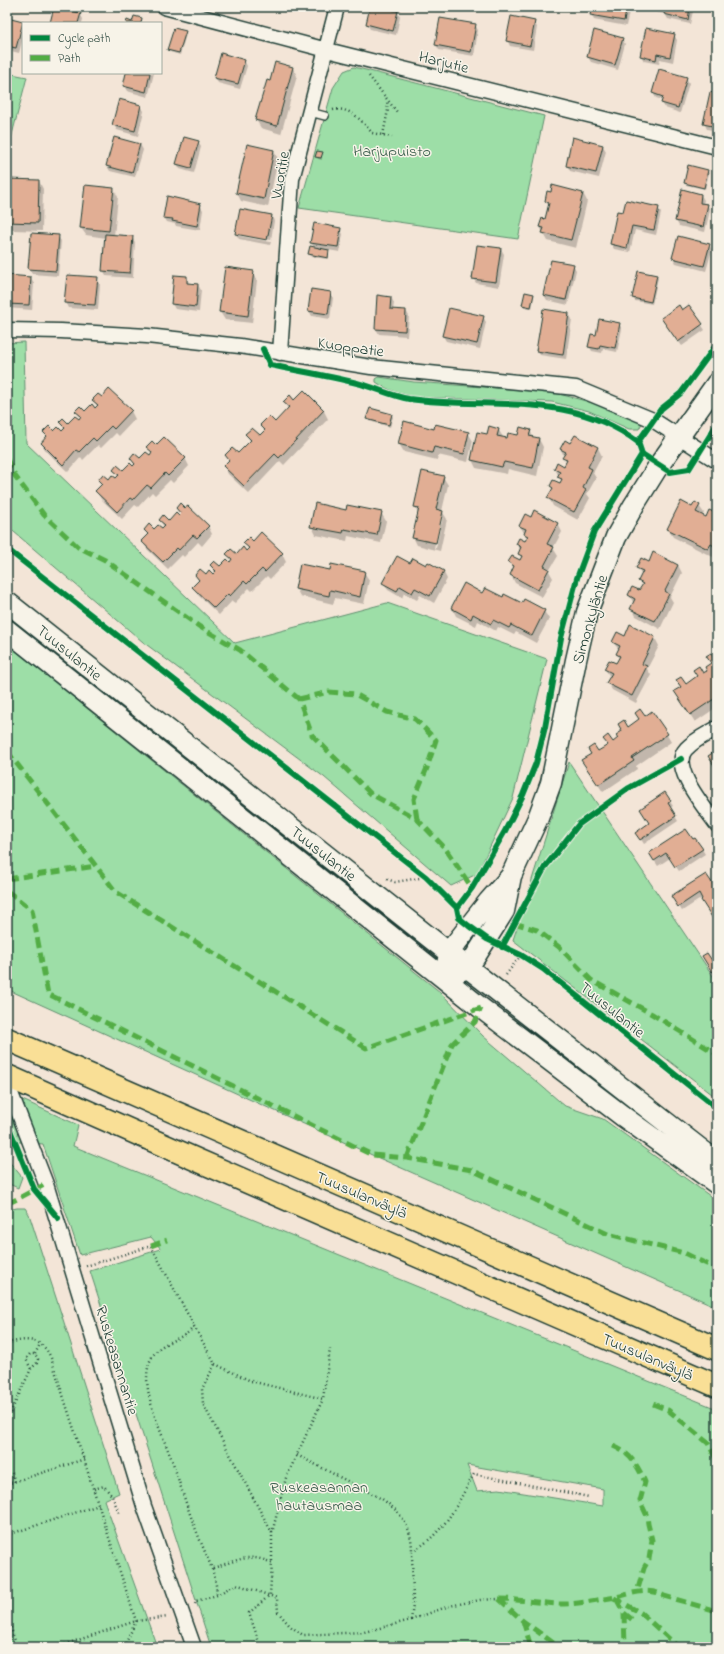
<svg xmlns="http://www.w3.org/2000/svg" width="724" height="1654" font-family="'Indie Flower',sans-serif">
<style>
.green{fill:#9ddea7;stroke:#5e8e6e;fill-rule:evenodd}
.shadow{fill:#0003;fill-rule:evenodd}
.building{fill:#e1ae94;stroke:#1f3d34}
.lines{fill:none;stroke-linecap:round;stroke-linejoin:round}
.service-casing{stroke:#1f3d34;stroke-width:10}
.minor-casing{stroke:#1f3d34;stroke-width:17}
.secondary-casing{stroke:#1f3d34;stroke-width:23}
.motorway-casing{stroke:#1f3d34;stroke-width:25}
.path{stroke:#1f3d34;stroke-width:2.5;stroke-dasharray:1 3;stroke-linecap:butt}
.service{stroke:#f7f3e8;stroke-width:7}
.minor{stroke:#f7f3e8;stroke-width:14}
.secondary{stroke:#f7f3e8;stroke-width:20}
.motorway{stroke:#f9df96;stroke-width:22}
.quiet{stroke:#52ad45;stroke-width:5;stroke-dasharray:10 5;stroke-linecap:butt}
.cycleway-casing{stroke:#f7f3e8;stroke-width:8}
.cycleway{stroke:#00873e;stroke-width:6}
.labels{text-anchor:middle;stroke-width:3;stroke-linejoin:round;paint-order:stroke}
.street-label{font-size:16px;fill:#1f3d34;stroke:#f7f3e8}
.park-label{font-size:16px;fill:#385d4b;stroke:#f7f3e8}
</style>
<rect width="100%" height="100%" fill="#f3e5d7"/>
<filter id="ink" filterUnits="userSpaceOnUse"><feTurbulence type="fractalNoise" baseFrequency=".025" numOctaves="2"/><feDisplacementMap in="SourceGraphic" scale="8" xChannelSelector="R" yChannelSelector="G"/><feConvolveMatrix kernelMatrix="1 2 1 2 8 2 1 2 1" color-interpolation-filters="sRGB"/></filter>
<g filter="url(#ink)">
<path class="green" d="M354,67L544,116L518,239L299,208L333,88L344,71Z
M7,73L27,77L7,154Z
M24,342L26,443L235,643L387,603L547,659L513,798L477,874L451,886L324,777L143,642L7,526V343Z
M379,377L414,382L551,392L590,402L642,423L639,429H629L589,411L552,402L416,397C401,394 389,391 376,382V379Z
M7,644L440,992L483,1036L565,1106L603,1119L717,1201V1307L372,1155L11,991L7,984Z
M569,762L717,982V1098L513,940Z
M7,1093L78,1125L73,1146L717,1409V1647H211L90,1271L161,1249L151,1237L80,1255L43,1144L7,1141ZM467,1465L603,1489V1506L499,1489L477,1491Z
M7,1159L22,1177L18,1188L7,1183Z
M17,1208H25L29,1214L119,1493L104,1500L157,1647H7V1210Z"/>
<path class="shadow" d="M371,7H402L401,11H397L400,17L396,35L370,29L367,24Z
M593,7H630L626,26L594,20L591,14Z
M653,7H694L690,24L668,19L665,14L655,12Z
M80,14L83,19L82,23H51Z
M7,19L23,24V38L19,53L7,50Z
M534,22L537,27L533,50L510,46L507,40Z
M475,25L478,30L474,56L439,50L436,45Z
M595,31L622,39L625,44L618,70L591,62L588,57Z
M185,32L186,34L180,55L170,52L168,50Z
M674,35L677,40L673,62L660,59L659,64L644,61L641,56Z
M244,60L247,66L240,89L218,83L215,77Z
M293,68L297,76L281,134L261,128L256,120L270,83Z
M127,73H154L148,97L127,91L124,86Z
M686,78L689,83L680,113L665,108L662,103L663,100L656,98L653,93Z
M717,95V131L707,129L704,123Z
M141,106L144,111L138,136L117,130L114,125Z
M198,141L201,147L194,173L180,169L177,164Z
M140,144L143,150L135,177L110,171L107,166Z
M247,145L274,151L278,159L268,207L241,201L237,193Z
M603,146L606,151L599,178L570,171L567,165Z
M322,153V160L318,159L316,157Z
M707,171L709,173L705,189L686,185L685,182Z
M39,181L43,189L42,231L13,230L8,222Z
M114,189L118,197L114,236L132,237L135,242L133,278L106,276L104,271L106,238L86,235L81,228Z
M583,193L587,201L576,248L548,241L540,227L546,220L549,207L546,201Z
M701,195L704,200L703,204L707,205L710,210L705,232L679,226L676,221Z
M200,205L203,210L200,230L176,226L175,224L167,222L164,217Z
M658,208L661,213L656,235L635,230L630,252L614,249L611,244L624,213Z
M272,216L274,221L271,240L239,234V236L271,242L270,245L239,239L236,234Z
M340,229L343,234L340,252L328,250L329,259L311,257L310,254L315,248L311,243Z
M58,236L61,241L58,276L32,274L29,269Z
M709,245L712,250L706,271L676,263L673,258Z
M478,246L501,249L504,254L499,287L476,283L473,278Z
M552,261L573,265L576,270L568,305L547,300L544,295Z
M253,272L257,280L252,323L225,320L220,312Z
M639,272L657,276L658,278L652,304L635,301L633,298Z
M7,276L31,278L34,283L32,310L7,308Z
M175,276L187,277L189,284L198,285L201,290L199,312L175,309L172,304Z
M97,278L100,284L98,310L68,308L65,302Z
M312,290L331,293L333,298L330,319L312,316L309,311Z
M525,294L533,295L534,297L532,309L524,307L523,305Z
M391,297L394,303L393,310L406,311L409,316L407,336L379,334L376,329Z
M689,306L705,330L682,346L665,323Z
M569,314L572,319L566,359L540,355L537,350Z
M483,317L486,322L480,349L446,341L443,336Z
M619,324L622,329L617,352L603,349L602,353L592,351L589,346L597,336Z
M304,392L324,411L328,419L284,465L280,461L249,494L228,474L224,466L229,461L226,455H238L251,442L246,434L260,437L265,432L261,425L275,423L288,409L284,402L294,401Z
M93,400L131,411L135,419L119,436L116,433L101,448L98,445L83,460L81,457L68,472L46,451L42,444L48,438L45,432H62L64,429L60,422L68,424L81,418L76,411L85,412L95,409L98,407Z
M391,414L393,417L390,427L369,421L368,419Z
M498,429L503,437L507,439L519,437L530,431L534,438L539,439L543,447L537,476L508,469L507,474L476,468L472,460L488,436Z
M435,430L468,433L473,441L468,462L438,455L437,460L404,452L399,444Z
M575,436L598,448L602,456L593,473L596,478L587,494L590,498L578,520L553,506L549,498L553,490L551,486L560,485L562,482L555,469L564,467L566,463L561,449L571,444Z
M156,446L185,458L189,466L173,483L170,480L155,495L152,492L138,507L135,505L122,519L101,499L96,491L102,485L99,480L116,479L118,477L114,470L123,472L133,468L135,465L131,458L140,460L150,457L152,454L148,447Z
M443,477L448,485L442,511L447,519L440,551L417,545L413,537L418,514L415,507ZM441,517H443L436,548H434Z
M699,506L704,513L702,516L706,518L716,514L717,516V553L715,552L713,557L673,537L668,529L692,508Z
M177,508L208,526L212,534L202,546L198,542L184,557L182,555L168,569L147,549L142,541L148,535L145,530H162L164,527L160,520L169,522L179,518L181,515Z
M347,511L381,513L386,521L381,543L348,536L347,541L316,535L312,527Z
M535,511L558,524L562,532L553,548L558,556L549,571L553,578L542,597L515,583L511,575L514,569L510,562L520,561L522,558L519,554L521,551L517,544L525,543L527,538L520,526L531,519Z
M261,534L282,554L286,562L270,579L267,576L252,591L249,588L235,603L232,601L219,615L198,595L193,587L199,581L196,576L213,575L215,573L211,566L220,568L230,563L232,561L228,554L237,556L247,552L249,550L245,543L253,542Z
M649,563L678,565L682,573L670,597L673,602L660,629L636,616L632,609L633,602L629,595L639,592L642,586L639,581L642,575L638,568Z
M410,564L426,566L443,571L447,579L434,603L420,595L417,600L404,593L402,598L388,590L383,582Z
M331,571L364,572L369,580L364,604L335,598L333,604L300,596L296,589Z
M483,594L544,611L549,619L536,643L516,632L514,635L498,627L496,631L478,621L476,626L456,616L452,608Z
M631,626L655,638L659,646L647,669L651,675L636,703L612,690L608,683L610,677L605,669L617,665L619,659L617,654L619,650L613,642L625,637Z
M717,659V707L695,722L680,699L685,685L708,671L712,664Z
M645,717L667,735L671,742L636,766L637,769L603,792L587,768L598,753L619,738L628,728Z
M665,794L673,806L670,808L678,821L644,844L637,833L650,824Z
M702,849L705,854L679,871L670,858L658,866L650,854Z
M706,875L717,891V924L702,898L682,911L676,902Z
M707,954L717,970L714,974L703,956Z"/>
<path class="building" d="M54,7L81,13L78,23H50Z
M370,7H394L393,10L398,11L393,31L366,24Z
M592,7H627L624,21L590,15Z
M652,7H690L688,20L664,14L665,10Z
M134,16L142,18L141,23H126L127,20L132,22Z
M511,16L535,21L530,46L506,41Z
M7,18L23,22L16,48L7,46Z
M440,18L476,24L471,52L435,45Z
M174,28L186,31L179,53L167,50Z
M646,28L675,34L670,57L657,54L656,60L640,56Z
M594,30L623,38L615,65L587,57Z
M221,53L245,60L238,84L214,78Z
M275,62L293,67L277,126L255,120L267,80L270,81Z
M659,69L687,77L678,108L661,103L663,97L652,93Z
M126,73H150L146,92L123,86Z
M710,92L717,94V127L703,124Z
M119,99L141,105L135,131L112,125Z
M114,137L140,144L132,173L106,166Z
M184,137L199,141L191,168L176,164Z
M572,137L603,145L596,173L566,166Z
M247,144L274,150L264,199L236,193Z
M317,151L323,152L321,158L315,157Z
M688,165L708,170L704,188L684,183Z
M9,179L39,180L38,223L7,222Z
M85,185L114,188L109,231L80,228Z
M552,185L583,193L571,240L542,233L544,228L539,227L542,218L545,219L549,203L545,201L547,191L551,192Z
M682,189L701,194L700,203L708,204L703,227L675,221Z
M167,196L201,204L197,226L172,221L173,219L163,218Z
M626,200L659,207L654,230L632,226L627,248L610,244L617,211L623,212Z
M240,209L272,215L267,240L235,234Z
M314,223L341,228L338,247L310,243Z
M31,233L59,235L56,271L28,269Z
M105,234L133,236L130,273L102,271Z
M678,236L710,244L704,266L672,258Z
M477,245L501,248L496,282L472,279Z
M310,246L329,250L328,258L308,254Z
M551,260L574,264L566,300L543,295Z
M225,267L254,271L248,316L219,312Z
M638,271L657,275L651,302L632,298Z
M7,275L31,277L29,305L7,304Z
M67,275L98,277L95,305L64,303Z
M174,275L187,276V283L198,284L196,307L171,304Z
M311,289L331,292L328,314L308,311Z
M525,292L534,294L531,307L522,305Z
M377,295L391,297L390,309L406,310L405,331L375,329Z
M679,305L682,310L689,305L703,324L678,342L661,318Z
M449,308L484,316L477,344L442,336Z
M543,309L569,313L563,355L536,351Z
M599,319L620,323L615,348L600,345L599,349L588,347L591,334L596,335Z
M109,389L132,410L114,429L111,426L96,441L93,438L79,452L76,450L63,465L41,443L47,436L43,432L49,426L54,431L58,427L62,431L65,428L59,422L63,418L68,423L75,416L79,419L81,416L75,411L80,406L85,411L92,404L95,408L98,405L92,400L98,394L102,397Z
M304,390L324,410L279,458L275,454L244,486L223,466L229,460L225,455L232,448L238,453L251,440L245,434L252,428L260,435L265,430L260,425L269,416L275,422L289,407L283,402L290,395L294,400Z
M370,408L392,414L389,425L366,419Z
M404,421L434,429L435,424L469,432L464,454L434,447L432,453L398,444Z
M489,426L499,429L497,436L507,438L508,433L518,435L520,427L531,430L529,436L539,438L533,468L504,462L502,467L471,460L477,432L487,434Z
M575,435L598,447L588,467L592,469L583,488L586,490L574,512L547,498L553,488L550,486L553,480L560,483L562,479L557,477L560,472L554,469L557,462L564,466L567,460L562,458L566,452L560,449L565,440L570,443Z
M164,437L186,458L168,476L165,473L151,488L147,485L133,500L130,498L117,512L95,491L102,484L98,480L103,474L109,479L112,475L116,478L119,475L113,470L117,465L123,470L130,463L133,466L135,464L130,458L134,453L140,458L146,452L150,455L152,452L146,447L152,441L156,445Z
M422,471L444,476L436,509L443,511L436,543L412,538L419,508L414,507Z
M681,501L692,507L695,502L700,505L696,512L706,517L709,510L716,513L713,521L717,523V548L711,544L708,549L667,529Z
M180,503L185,508L188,506L209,526L197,538L193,535L179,550L177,548L163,562L141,541L148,534L144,530L149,524L154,529L158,525L162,528L165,525L159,520L163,515L169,521L176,513L179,516L181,514L176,508Z
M315,503L346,510L347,505L382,512L377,535L344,529L343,533L310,527Z
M534,510L558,523L547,544L554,547L544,566L549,569L538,590L510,575L514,566L508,562L512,556L520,560L522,556L518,554L521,547L516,544L519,538L525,541L528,536L524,534L526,529L519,526L525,514L531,517Z
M261,532L283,553L265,572L262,569L247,584L244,581L230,596L228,594L214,608L192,587L199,580L195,575L200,569L206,574L209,570L213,574L216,571L210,565L214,561L220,566L227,559L230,562L232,559L226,554L231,549L237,554L243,547L246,551L249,548L243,543L249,537L253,541Z
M653,552L678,565L665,591L669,594L655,621L630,609L635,599L628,595L632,587L639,590L643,584L638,581L643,571L636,568L641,558L649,562Z
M397,556L410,563L413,558L426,565L428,562L444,571L430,596L415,588L412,593L400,586L397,591L382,583Z
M300,564L330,570L331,564L365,571L360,597L330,590L329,596L295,589Z
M464,583L482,593L485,588L503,597L504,594L522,603L524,599L545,610L532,636L511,625L509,628L493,620L491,624L473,614L471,619L451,608Z
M630,624L655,637L642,664L647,666L632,696L606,683L612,673L604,669L609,660L616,663L620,656L616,654L620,646L612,642L617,632L625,636Z
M711,653L715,660L717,658V697L690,715L674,691L681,687L676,680L681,677L686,684L697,676L693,670L699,666L703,673L707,671L705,667L711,663L706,656Z
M640,709L645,716L652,711L668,734L632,758L634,761L598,785L581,760L591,754L588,749L594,745L598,751L608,745L603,739L608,735L613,742L618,738L616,735L622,731L618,724L624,720L628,727L639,719L635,713Z
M717,750V770L708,756Z
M665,792L671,801L668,803L676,816L640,840L635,833L649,823L640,809Z
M686,829L693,839L695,838L703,849L675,867L666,853L654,861L649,853Z
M706,874L717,890V925L701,900L702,899L699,893L678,907L671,896Z
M707,953L717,968L712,972L702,956Z
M404,1643L405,1647H394Z"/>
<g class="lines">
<g class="service-casing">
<path id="service" d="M310,112L325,116"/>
</g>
<g class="minor-casing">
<path id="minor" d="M164,7L327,50L717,147
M7,330L61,331L147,336L240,346L371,367L576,388L653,420L717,461
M280,353L292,179L337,7
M717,728C707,734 694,740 686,749C669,767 706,809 717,825
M7,1083L46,1184L144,1506L194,1647"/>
</g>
<g class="secondary-casing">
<path id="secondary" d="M7,602L468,968L717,1162
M7,630L481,1008L624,1117L717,1184
M447,966L449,952L489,901L511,876
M455,973L468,968L504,911L511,876L538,818L551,783L576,660L587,612L616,537L634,505L659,465L717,383"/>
</g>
<g class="motorway-casing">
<path id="motorway" d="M7,1039L717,1349
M7,1076L197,1160L717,1386"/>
</g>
<path class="path" d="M369,76L397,112
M333,110C350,106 363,122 372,133L392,137
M383,135L388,110L387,101
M387,879L395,882L426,877
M506,975L521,955
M86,1266L151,1246L194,1326C186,1341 160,1338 150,1361C138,1391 166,1440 175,1469C182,1491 189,1513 198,1535C206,1556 216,1572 217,1595
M194,1326L215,1364L202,1389L203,1404L272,1533V1563
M7,1343C27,1339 41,1336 51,1358L136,1621L124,1647
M35,1354L40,1344
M215,1364L251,1381L323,1399L330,1349
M7,1420L31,1369L37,1363L38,1359L35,1354H30L26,1359L31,1369
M297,1455L382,1499C402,1513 412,1527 412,1552
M12,1473L15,1482
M7,1484L85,1459
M94,1489L104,1486L112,1496L120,1515
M272,1533L286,1478L323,1399
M7,1535L99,1505
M213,1568C236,1561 249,1552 272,1563L270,1595L249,1613L259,1642
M195,1604L196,1601L217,1595L236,1584L277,1598L278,1612L290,1626L303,1635L364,1632L411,1620L449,1606L480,1600L499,1599
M7,1616L17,1647
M411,1620L413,1605L412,1552C446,1531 455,1508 474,1474L589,1497
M57,1647L136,1621L168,1617"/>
<use href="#service" class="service"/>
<use href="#minor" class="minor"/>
<use href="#secondary" class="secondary"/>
<use href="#motorway" class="motorway"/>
<path class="quiet" d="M7,367V381
M7,459L15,476L44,515L78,547L105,560L200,627L240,650L299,699L312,735L371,794L417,819L445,848L472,888
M299,699L329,692L355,694L387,712L415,719L436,740L427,768L414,799L417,819
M7,751L116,892L366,1048L481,1008
M7,879L96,866
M7,891L32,910L48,994L372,1155L407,1158L472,1170L608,1234L684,1253L717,1269
M514,923L537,930L559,947L591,980L652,1014L717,1054
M407,1158L452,1044L475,1022L481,1008
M7,1202L13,1201L46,1184
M151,1246L167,1240
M653,1404L668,1410L708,1443L717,1461
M613,1446C630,1453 637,1464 645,1482L640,1501L647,1516L648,1524L652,1540L649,1559L644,1568L637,1592
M614,1598L641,1613L678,1647
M499,1599C521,1599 542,1604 564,1604C579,1604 595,1600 610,1598C627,1596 648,1585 664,1596L717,1611
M499,1599L523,1621L559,1647
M617,1600L624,1613L625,1647
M624,1613L634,1621
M523,1621L531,1647"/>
<g class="cycleway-casing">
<path id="cycleway" d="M263,349L270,365C299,371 328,376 357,383C374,387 391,396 409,399C489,410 569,390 638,442
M642,454L670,472L689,469L717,424
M7,549L426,877L457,908L459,918L469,926L487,939L521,955L543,969L717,1108
M457,908L472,888L505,831L523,795L536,763L545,727L561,638L577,578L594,532L642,454L638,442L661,409L681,393L717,344
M502,947L545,867L579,824L629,788L681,759
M7,1123L34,1189L58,1218"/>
</g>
<use href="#cycleway" class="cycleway"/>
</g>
</g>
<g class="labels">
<g class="street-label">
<text transform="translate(444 61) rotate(14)" y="6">Harjutie</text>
<text transform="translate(279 175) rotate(-80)" y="6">Vuoritie</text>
<text transform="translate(351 346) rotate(8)" y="6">Kuoppatie</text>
<text transform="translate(589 619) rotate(-74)" y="6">Simonkyläntie</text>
<text transform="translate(70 652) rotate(39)" y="6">Tuusulantie</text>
<text transform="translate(324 853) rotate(38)" y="6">Tuusulantie</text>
<text transform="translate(613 1009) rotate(39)" y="6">Tuusulantie</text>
<text transform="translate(362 1194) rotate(23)" y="6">Tuusulanväylä</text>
<text transform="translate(648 1356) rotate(23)" y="6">Tuusulanväylä</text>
<text transform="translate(118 1360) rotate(73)" y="6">Ruskeasannantie</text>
</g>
<g class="park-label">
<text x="392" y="156">Harjupuisto</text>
<text x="319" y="1492">Ruskeasannan<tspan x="319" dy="18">hautausmaa</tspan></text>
</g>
</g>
<rect width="724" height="1654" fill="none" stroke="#f7f3e8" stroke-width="24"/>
<rect x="12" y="12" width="700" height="1630" fill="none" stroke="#1f3d34" stroke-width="1.5" filter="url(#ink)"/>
<rect x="22" y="22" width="140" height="52" fill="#f7f3e8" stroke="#a1aaa0"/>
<rect x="30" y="35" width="20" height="6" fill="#00873e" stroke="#a1aaa0"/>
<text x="58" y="42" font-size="12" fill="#1f3d34">Cycle path</text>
<rect x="30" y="55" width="20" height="6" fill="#52ad45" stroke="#a1aaa0"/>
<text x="58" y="62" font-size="12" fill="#1f3d34">Path</text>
</svg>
